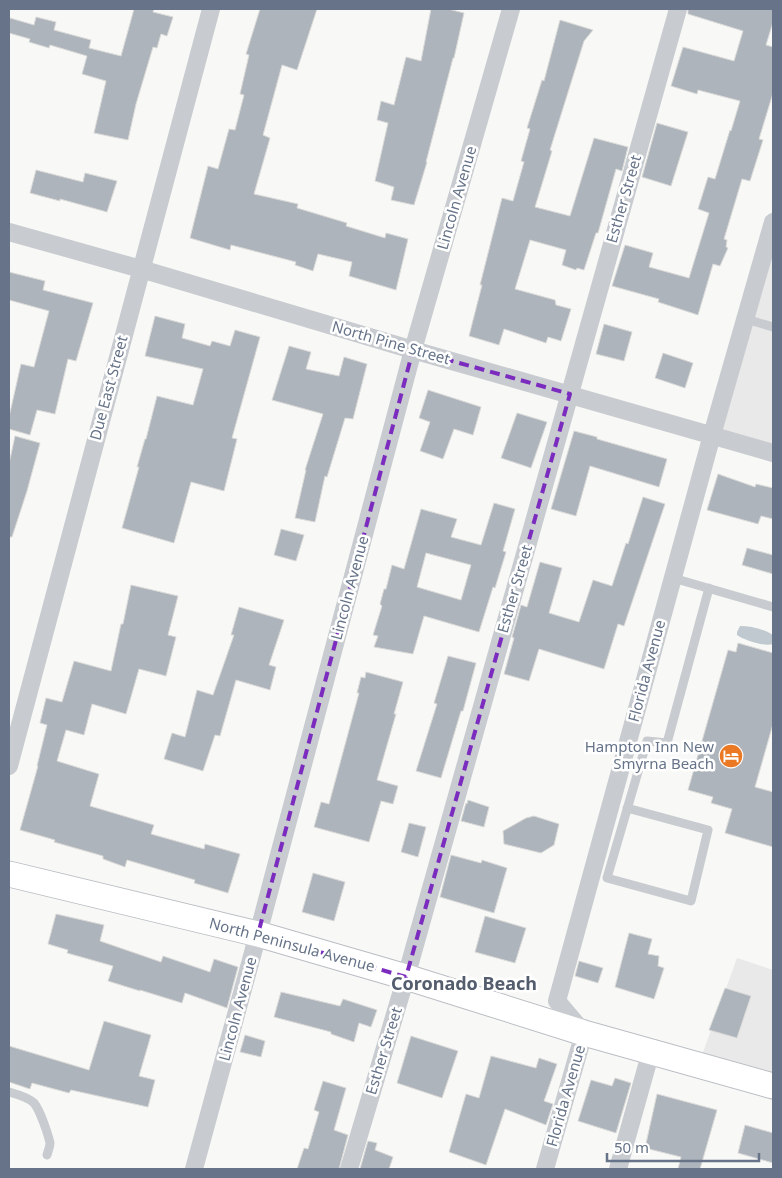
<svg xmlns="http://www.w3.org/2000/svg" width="782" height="1178" font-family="'Noto Sans',sans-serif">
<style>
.built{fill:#e9e9e9}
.water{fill:#c0c9cf}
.building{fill:#aeb4bc;stroke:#dadad8;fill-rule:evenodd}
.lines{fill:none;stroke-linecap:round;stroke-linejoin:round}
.secondary-casing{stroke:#babec4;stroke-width:27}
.lane{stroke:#c8cbcf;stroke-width:9}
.street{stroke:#c8cbcf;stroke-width:18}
.secondary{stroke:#fff;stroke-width:25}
.marked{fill:none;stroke:#7b2cbf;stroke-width:4;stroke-dasharray:10 6;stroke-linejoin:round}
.labels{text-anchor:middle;stroke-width:5;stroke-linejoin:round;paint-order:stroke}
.street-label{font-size:15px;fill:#667388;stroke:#fff}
.poi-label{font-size:15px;fill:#667388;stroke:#fff;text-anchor:end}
.quarter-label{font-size:18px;font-weight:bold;fill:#545d6d;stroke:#fff}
</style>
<rect width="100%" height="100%" fill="#f8f9f6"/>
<path class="built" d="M773,222V453L712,435Z
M737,958L773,970V1075L702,1055Z"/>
<path class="water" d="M740,626C750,626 764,629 773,635V644C764,647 744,640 737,635V632Z"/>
<path class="building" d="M134,9H154L153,12L173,17L167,36L161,34L157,48L153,47L136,104L128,140L94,133L106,81L82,74L87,56L50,45L49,48L29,42L30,39L9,33V23L10,18L34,25L36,17L56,22L54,30L91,40L89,48L121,56Z
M260,9H317L297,70L282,65L263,135L270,138L254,194L298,204L297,208L347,223L346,226L385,238L386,233L408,239L396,290L349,276L352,262L318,254L313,271L295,265L296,262L231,245L230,250L190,238L208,166L218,169L229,129L235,130L244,95L240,94L249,55L246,54Z
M431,9H448L464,13L454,58H453L426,162H427L414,205L391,200L394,187L375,181L388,123L377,120L381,101L394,105L406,57L421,61Z
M688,9H773V22L766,45L773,47V93L759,139L763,140L750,181L742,179L724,239L727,240L726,247L728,248L720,266L713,264L698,315L658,302L659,299L612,286L625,245L653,253L649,267L689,278L709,213L698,209L708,177L715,179L730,130L731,131L740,101L698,90L697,94L671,86L683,47L734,61L743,31L688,14Z
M560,20L593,30L584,41L550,150L552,151L535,207L570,216L594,138L628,147L622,171L616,169L598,233H596L584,270L577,268L576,270L562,265L566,250L530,240L515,289L555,300L556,305L571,309L561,341L548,337L546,343L504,329L499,345L469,336L482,285H480L502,198L513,201L524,162L521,161L530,129L527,128L542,80L544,81Z
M657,123L688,132L671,186L642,177Z
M36,170L83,182L85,173L117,181L107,212L60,199V201L30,193Z
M9,272L45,281L43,290L93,303L76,361L68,359L55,414L37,410L30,435L9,429V417L21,364L34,367L49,311L9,300Z
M155,316L185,324L182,338L210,346L212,341L230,346L235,330L260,337L232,438L237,439L224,491L191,482L174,543L122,528L139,467H137L145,439H146L157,396L193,405L203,369L145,356Z
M604,324L632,332L624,361L596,354Z
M289,346L311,352L306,369L339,376L344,357L367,364L353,419L345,418L327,477L325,476L315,522L295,518L306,470H305L323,414L272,400Z
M663,353L693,363L685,388L655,378Z
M428,390L481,407L473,435L454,429L443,459L420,451L430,422L419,418Z
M517,413L547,422L531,468L501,458Z
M574,431L597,437V439L667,459L659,487L590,466L576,516L551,509Z
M15,436L40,443L27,491L12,537H9V464Z
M718,474L755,487L756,484L773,488V519L761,516L758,524L707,510Z
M643,497L665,504L624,626L618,624L604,669L539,649L529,681L504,674L514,638L512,637L521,605L527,607L540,562L562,568L549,613L579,622L593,580L612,586L626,543L628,544Z
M494,503L515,509L503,551L506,552L495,588L493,587L479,632L424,616L413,654L374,647L378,636L373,635L382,606L380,604L384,589H386L392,565L404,569L421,509L457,519L451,537L481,545ZM426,553L471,565L461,600L417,587Z
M281,529L304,535L296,561L274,555Z
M747,548L773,555V574L742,565Z
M131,585L178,596L168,635L176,637L166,676L139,669L126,714L92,704L84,735L66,730L57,761L99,774L90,806L154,825L151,834L204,849L205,844L240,854L228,893L194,883L195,880L127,860L125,867L103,859V856L54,842L55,840L20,830L38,766H37L47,725L40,723L46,698L62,702L74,661L111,671L121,624H123Z
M239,607L284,620L269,665L276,667L270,690L236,680L220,736L215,735L203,771L164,759L172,733L185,737L197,690L213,695L234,635H231Z
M738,643L773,653V724L755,787L773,792V847L725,833L732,809L711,803L713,797L688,790L728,650L736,652Z
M448,656L476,663L463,711H461L441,778L416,771L437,704L434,703Z
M366,672L403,682L394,714H396L377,780L398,786L393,804L381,801L369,842L314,827L321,802L329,804L359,693H357L361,677L365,678Z
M468,800L489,807L484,827L461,821L466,803L467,804Z
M534,816L559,824L554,845L541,853L504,844L503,831L526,818Z
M409,823L426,827L418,857L401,852Z
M451,855L481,863L482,860L507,868L494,913L440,897Z
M313,873L345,882L334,921L302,912Z
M56,914L104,925L100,941L161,962L163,956L210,972L214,959L238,967L227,1008L185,993L182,1003L140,990V991L108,981L113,966L67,953L68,950L48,944Z
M485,916L526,928L515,963L475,952Z
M629,933L652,939L648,954L659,956L658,966L664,968L654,999L615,987Z
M579,961L603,968L598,983L575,976Z
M725,988L751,996L737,1038L709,1030Z
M281,992L340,1006L343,999L377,1010L371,1027L359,1023L354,1042L331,1034V1032L274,1017Z
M104,1021L151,1035L139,1076L155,1080L148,1107L71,1090L69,1093L32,1083L30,1089L9,1082V1046L89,1070Z
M245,1035L265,1041L261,1057L240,1052Z
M411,1036L458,1051L442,1098L397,1083Z
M491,1056L536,1068L539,1058L557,1064L544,1101L553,1104L546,1125L505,1109L486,1165L449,1152L466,1094L479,1098Z
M615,1078L631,1083L616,1133L578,1121L591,1080L612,1086Z
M323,1081L346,1088L334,1130L348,1135L339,1169H297L304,1148L308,1149L319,1112L314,1110Z
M657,1094L717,1110L700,1169H678L681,1157L645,1148Z
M745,1125L773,1133V1163L738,1153Z
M368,1141L377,1143L375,1150L393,1157L389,1169H360Z"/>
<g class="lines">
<g class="secondary-casing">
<path id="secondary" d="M9,874L258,934L406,977L584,1033L773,1086"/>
</g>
<path class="lane" d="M746,319L773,327
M673,578L773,607
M627,808L708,830L691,901L607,878L647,741L667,743L709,588
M9,1092C16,1094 28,1097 34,1103C40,1110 48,1134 50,1143C50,1147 48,1151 47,1155"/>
<path class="street" d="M9,232L141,269L413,350L773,453
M9,766L211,9
M194,1169L258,934L413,350L511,9
M349,1169L406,977L678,9
M545,1169L584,1033L557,1001L712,435L773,222
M618,1169L651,1051"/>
<use href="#secondary" class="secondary"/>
</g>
<path class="marked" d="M413,350L570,394L406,977L258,934Z"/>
<defs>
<g id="hotel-disc" transform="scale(1.25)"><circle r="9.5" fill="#eb7823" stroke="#fff"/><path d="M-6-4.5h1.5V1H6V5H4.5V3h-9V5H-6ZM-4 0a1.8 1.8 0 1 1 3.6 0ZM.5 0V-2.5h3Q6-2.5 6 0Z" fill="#fff"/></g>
</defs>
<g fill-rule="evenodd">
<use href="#hotel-disc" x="731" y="756"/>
</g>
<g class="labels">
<g class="street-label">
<text transform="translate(457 198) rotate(-74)" y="5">Lincoln Avenue</text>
<text transform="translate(624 199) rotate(-74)" y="5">Esther Street</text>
<text transform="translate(391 343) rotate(16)" y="5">North Pine Street</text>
<text transform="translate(109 388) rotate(-75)" y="5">Due East Street</text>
<text transform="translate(350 588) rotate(-75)" y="5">Lincoln Avenue</text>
<text transform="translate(515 589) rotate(-74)" y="5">Esther Street</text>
<text transform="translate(647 671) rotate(-75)" y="5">Florida Avenue</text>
<text transform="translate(292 945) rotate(15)" y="5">North Peninsula Avenue</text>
<text transform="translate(238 1009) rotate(-75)" y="5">Lincoln Avenue</text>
<text transform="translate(384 1051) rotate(-73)" y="5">Esther Street</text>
<text transform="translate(566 1096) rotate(-74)" y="5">Florida Avenue</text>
</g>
<g class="poi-label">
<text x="714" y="752">Hampton Inn New<tspan x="714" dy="17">Smyrna Beach</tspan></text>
</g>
<g class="quarter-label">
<text x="464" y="990">Coronado Beach</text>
</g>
</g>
<rect width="782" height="1178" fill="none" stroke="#667388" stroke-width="20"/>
<path d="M607 1153v8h152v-8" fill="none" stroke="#667388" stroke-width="2.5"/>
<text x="614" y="1153" font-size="15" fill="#667388" stroke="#ffffff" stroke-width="4" paint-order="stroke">50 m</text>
</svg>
